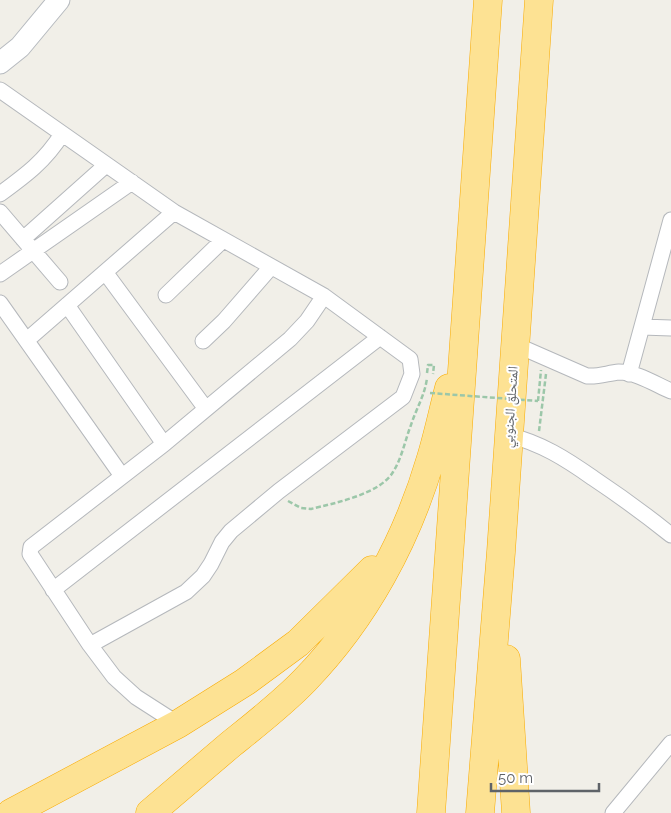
<svg xmlns="http://www.w3.org/2000/svg" width="671" height="813" font-family="Raleway,'Noto Naskh Arabic',sans-serif">
<style>
.lines{fill:none;stroke-linecap:round;stroke-linejoin:round}
.street-casing{stroke:#b5b8bc;stroke-width:17}
.secondary-casing{stroke:#b6babf;stroke-width:23}
.highway-casing{stroke:#f9ab00;stroke-width:29}
.path{stroke:#9cc7a9;stroke-width:2.5;stroke-dasharray:5 2.5;stroke-linecap:butt}
.street{stroke:#fff;stroke-width:15}
.secondary{stroke:#fff;stroke-width:21}
.highway{stroke:#fde293;stroke-width:28}
.path-bridge{stroke:#9cc7a9;stroke-width:2.5;stroke-dasharray:5 2.5;stroke-linecap:butt}
.labels{text-anchor:middle;stroke-width:4;stroke-linejoin:round;paint-order:stroke}
.street-label{font-size:14px;fill:#5f6368;stroke:#fff}
</style>
<rect width="100%" height="100%" fill="#f1efe8"/>
<g class="lines">
<g class="street-casing">
<path id="street" d="M0,90L174,212L324,296L410,359L412,374L403,397L279,491L231,531L222,542L211,564L203,576L186,592L90,645
M0,194C26,175 45,161 62,134
M0,212L60,282
M23,239L106,165
M105,272L206,409
M0,274L132,182
M166,295L223,240
M0,303L122,476
M67,305L164,444
M642,327L671,328
M27,340L174,212
M203,341L224,321L271,267
M514,344L587,376C599,377 608,373 619,372C636,372 655,384 671,391
M629,374L671,220
M508,435C541,443 566,459 593,478C620,496 646,515 671,535
M53,590L380,337
M178,724L136,697L114,677L90,645L32,557L30,554L31,547L164,444L290,339L307,321L324,296
M613,813L671,743"/>
</g>
<g class="secondary-casing">
<path id="secondary" d="M0,63L20,47L59,0"/>
</g>
<g class="highway-casing">
<path id="highway" d="M506,659L516,813
M11,813L178,724L245,682L298,643L372,570
M150,813C177,790 204,767 231,744C256,724 283,703 305,680C365,618 407,540 431,458C438,435 443,411 449,388
M431,813L488,0
M480,813L501,552L539,0"/>
</g>
<path class="path" d="M427,373L428,365H434L433,374
M538,401L541,370
M539,431L546,374
M288,501L301,508L311,509C335,503 380,494 393,472C402,458 405,440 411,425C416,409 425,395 427,378"/>
<use href="#street" class="street"/>
<use href="#secondary" class="secondary"/>
<use href="#highway" class="highway"/>
<path class="path-bridge" d="M430,393L538,401"/>
</g>
<g class="labels">
<g class="street-label">
<text transform="translate(510 407) rotate(-86)" y="5">المتحلق الجنوبي</text>
</g>
</g>
<path d="M491 783v8h108v-8" fill="none" stroke="#5f6368" stroke-width="2.5"/>
<text x="498" y="783" font-size="15" fill="#5f6368" stroke="#ffffff" stroke-width="4" paint-order="stroke">50 m</text>
</svg>
